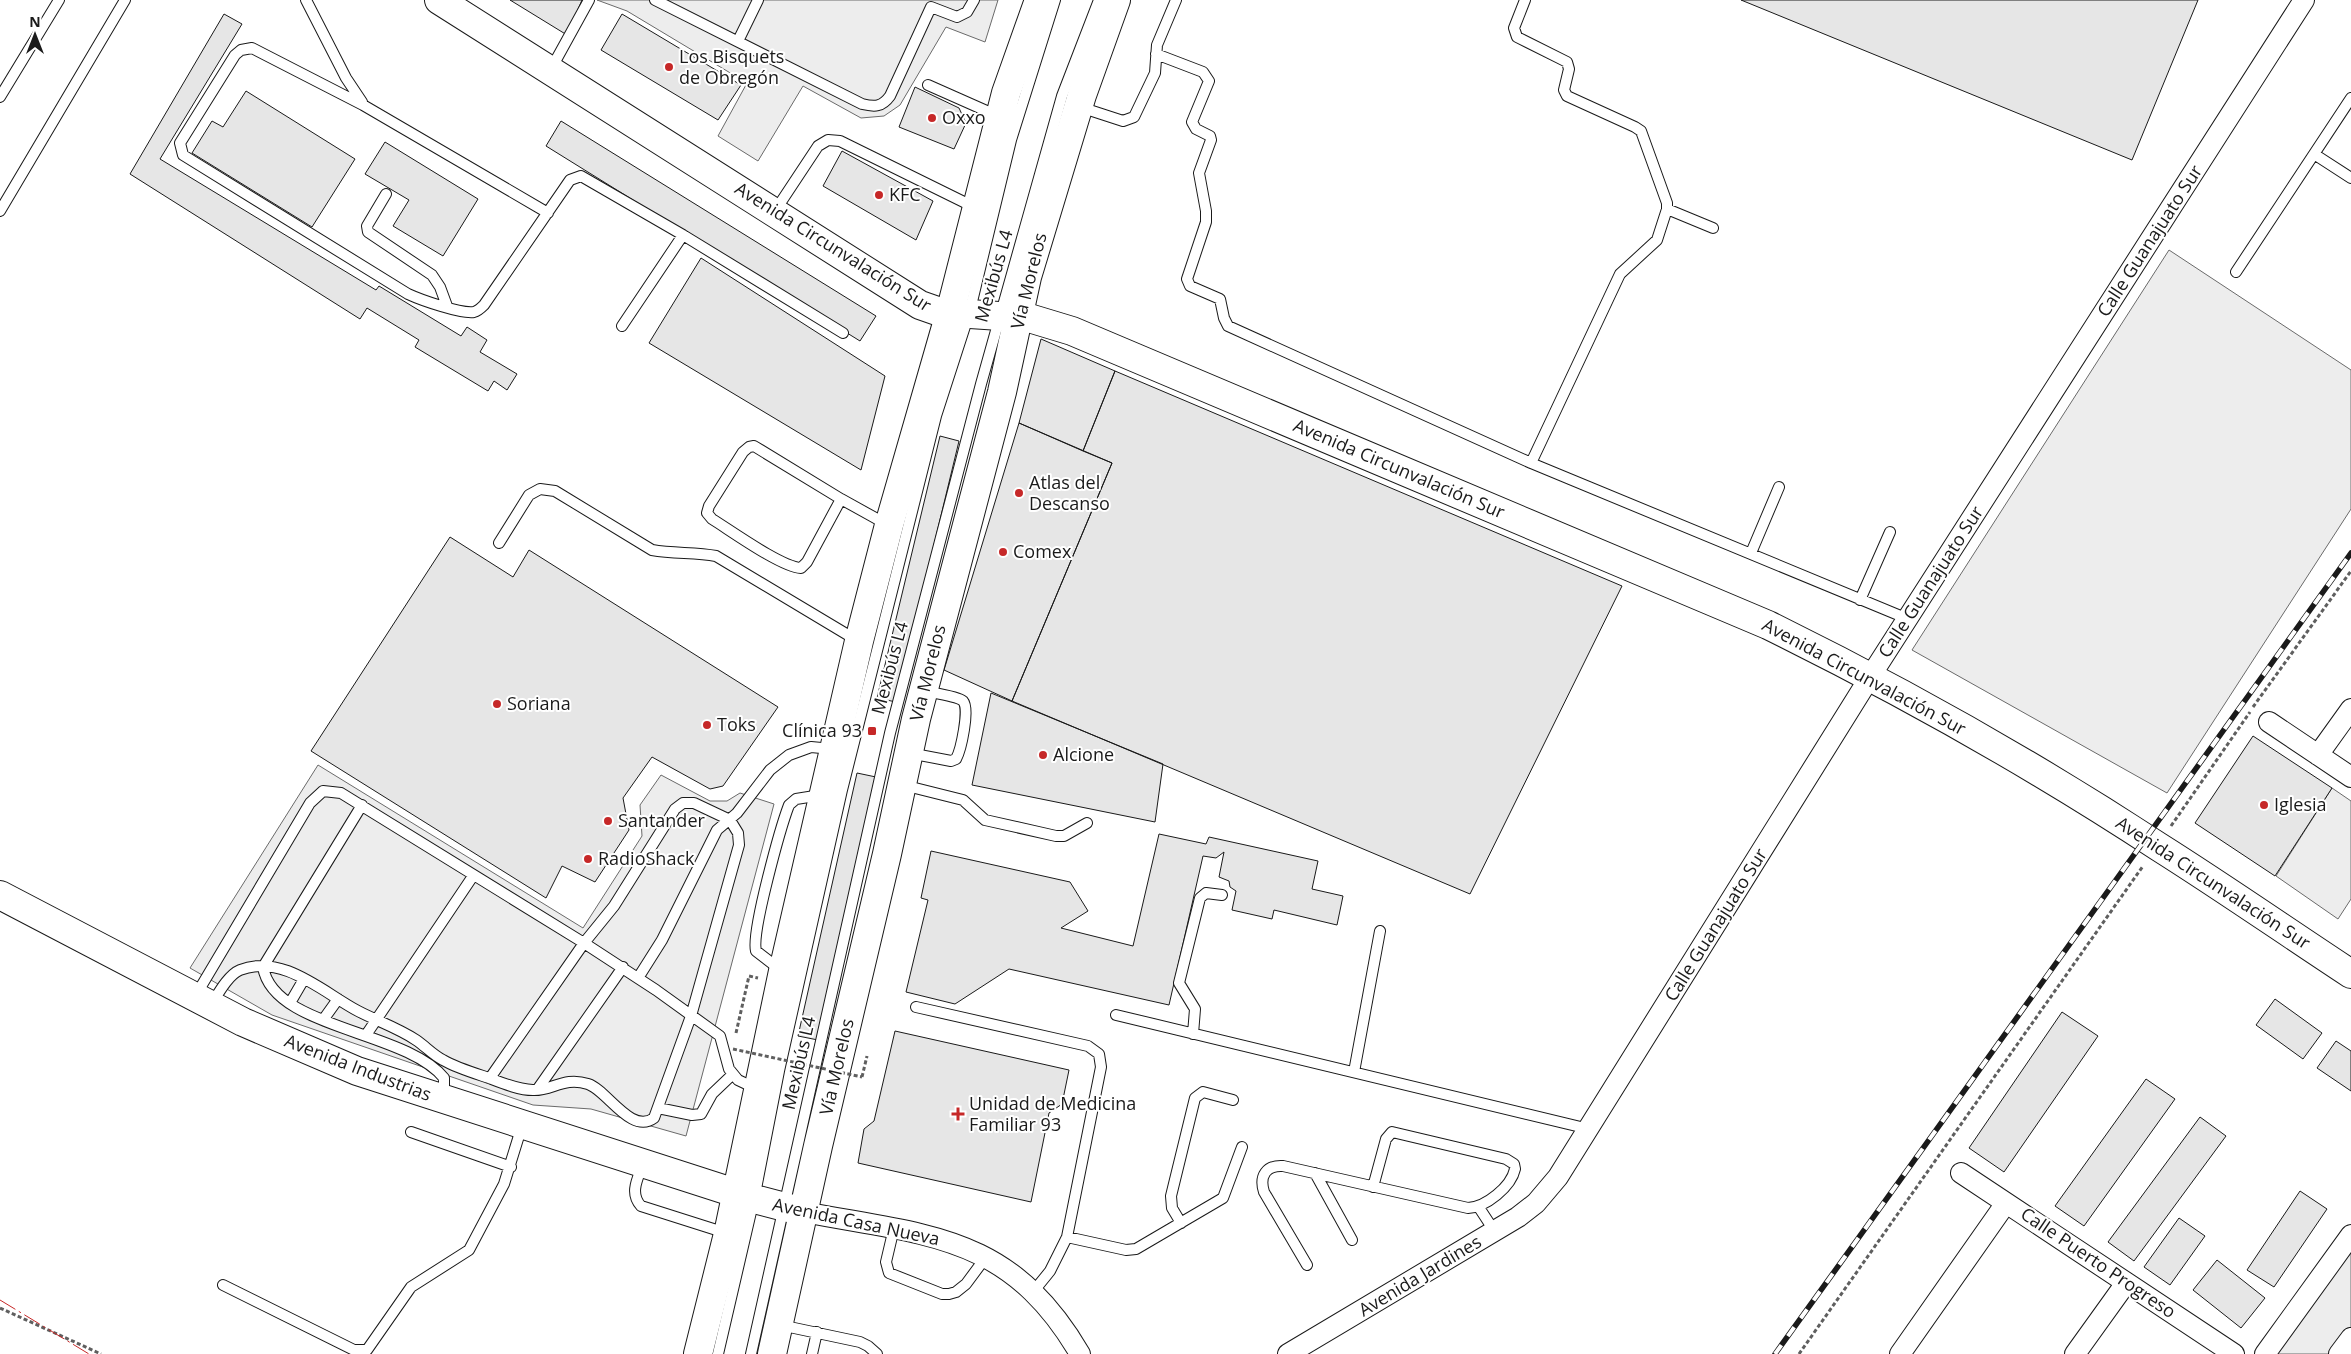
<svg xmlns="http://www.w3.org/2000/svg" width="2351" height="1354" font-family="'Open Sans',sans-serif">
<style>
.built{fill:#ededed;stroke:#6a6a6a}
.building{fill:#e6e6e6;stroke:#1a1a1a}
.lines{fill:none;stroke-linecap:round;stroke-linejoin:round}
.lane-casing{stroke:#1a1a1a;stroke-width:12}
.street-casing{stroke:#1a1a1a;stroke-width:22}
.secondary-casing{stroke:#1a1a1a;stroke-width:30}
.primary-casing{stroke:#1a1a1a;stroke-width:30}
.path{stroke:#5f5f5f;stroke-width:3;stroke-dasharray:4 2.5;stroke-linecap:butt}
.lane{stroke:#fff;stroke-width:10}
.street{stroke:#fff;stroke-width:20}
.secondary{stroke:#fff;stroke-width:28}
.primary{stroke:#fff;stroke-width:28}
.rail-casing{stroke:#1a1a1a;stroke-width:5.5}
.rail{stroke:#fff;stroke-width:4;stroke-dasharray:11;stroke-linecap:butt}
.path-bridge{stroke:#5f5f5f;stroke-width:3;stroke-dasharray:4 2.5;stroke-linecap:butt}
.power{stroke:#c62828;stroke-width:1;stroke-dasharray:18 4 2.5 4;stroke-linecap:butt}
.poi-dot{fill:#c62828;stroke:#fff;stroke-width:2}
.labels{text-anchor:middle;stroke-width:4;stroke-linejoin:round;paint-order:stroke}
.poi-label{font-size:18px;fill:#1a1a1a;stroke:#fff;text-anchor:start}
.street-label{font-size:18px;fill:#1a1a1a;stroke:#fff}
</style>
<rect width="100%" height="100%" fill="#fff"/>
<path class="built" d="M597,0H998L985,42L946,27L900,105L884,116L861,118L803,86L758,161L718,136L747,83L627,11Z
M2169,250L2351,370V509L2167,793L1912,650Z
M318,765L583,928L642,836L640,805L661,775L710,801H727L740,793L774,804L686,1136L591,1109L533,1105L272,1015L190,968Z
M2332,788L2351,801V899L2338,919L2276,876Z
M2351,1250V1332L2335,1354H2276Z"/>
<path class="building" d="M510,0H582L567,35Z
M1741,0H2198L2132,160Z
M224,14L242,24L160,159L376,290L379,286L461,336L467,327L487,340L480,352L517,374L507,390L494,381L488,391L415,347L419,340L367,308L360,319L130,174Z
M622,14L741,85L718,120L601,50Z
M915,87L959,108L966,123L954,149L899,127Z
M246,91L355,159L312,227L192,153L212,121L223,127Z
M561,121L876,316L860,341L546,146Z
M385,142L478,199L443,256L393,226L409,200L365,174Z
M842,151L933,201L916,240L823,186Z
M701,258L885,376L861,470L649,343Z
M1041,339L1115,371L1083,451L1019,423Z
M1115,371L1622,586L1470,894L1012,701L1112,463L1083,451Z
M1019,423L1112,463L1012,701L944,670Z
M940,436L959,441L896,702L877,698Z
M450,537L513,577L529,550L778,707L723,786L710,789L652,757L623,798L629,830L595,882L562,866L546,898L311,751Z
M991,693L1163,764L1155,822L972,785Z
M2253,736L2332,788L2275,876L2195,823Z
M857,773L876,777L818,1040L798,1036Z
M1159,834L1206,844L1209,837L1318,861L1312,889L1343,896L1337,925L1274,910L1272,919L1232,910L1236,891L1230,887L1229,881L1219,877L1224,852L1216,858L1203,856L1169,1005L1009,969L955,1004L906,992L928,900L921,898L931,851L1070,882L1088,911L1061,928L1133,946Z
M2275,999L2322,1033L2303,1059L2256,1025Z
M2062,1012L2098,1036L2004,1172L1969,1148Z
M895,1031L1069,1070L1062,1104L1049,1113L1031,1202L858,1163L864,1129L874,1121Z
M2336,1041L2351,1051V1091L2317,1068Z
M2146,1079L2175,1099L2084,1226L2055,1206Z
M2200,1117L2226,1136L2134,1261L2108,1242Z
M2300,1191L2327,1209L2274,1287L2247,1270Z
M2179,1218L2205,1236L2170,1285L2144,1267Z
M2217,1260L2265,1298L2241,1328L2193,1290Z"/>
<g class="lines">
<g class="lane-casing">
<path id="lane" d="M306,0L346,78L362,102
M655,0L862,104C875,107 882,107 890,96L931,7L957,17L967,12L974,0
M1525,0L1514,28L1517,37L1567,62L1569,69L1564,90L1567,96L1635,127L1641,131L1667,203V209L1657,240L1620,274L1531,463
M738,41L758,0
M1156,54L1203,72L1209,81L1192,122L1196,129L1210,136L1211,140L1199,173L1206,211V222L1187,279L1190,286L1220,299L1224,318L1228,326L1531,463L1908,619
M551,69L589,0
M928,85L998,116
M0,97L59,0
M1080,107L1123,121L1134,117L1155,73L1157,45L1176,0
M2314,154L2351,178
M386,194L367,226L368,232L432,275L440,287L447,306
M1667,209L1713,228
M0,211L125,0
M775,211L818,146L828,140L840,141L976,208
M548,213L363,105L252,48L241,50L235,55L180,143L183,155L408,294C421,300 461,314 474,312C478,311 481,308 484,305L570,180L581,176L683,235L843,333
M2236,272L2351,98
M622,326L683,235
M754,446L841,499L807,562L801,568C781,567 730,530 712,519L707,513L709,506L743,452L749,447Z
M841,499L888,525
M499,543L529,495L540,489L555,491L652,550C674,554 695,552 716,556L858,641
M1751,553L1779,487
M1860,600L1890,532
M909,753L951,761L956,759C961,750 970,709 963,701C957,696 933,693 924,691
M903,785L963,800L985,820L1056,836H1064L1087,823
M362,805L263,967C273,1029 405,1030 444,1078V1097
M782,971L756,951C751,932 781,826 789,805L796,799L821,795
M638,978L662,940L717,830L737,813L770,770L789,755L811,747L832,749
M196,995L310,803L323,791L341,793L584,943L656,990L720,1036L729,1069L738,1080L757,1089
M290,1003L304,979
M211,1005C218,994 228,975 240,970C282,953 324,993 358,1011C377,1021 398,1028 416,1040C425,1046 433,1055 443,1060C457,1068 474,1073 489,1078C502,1083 519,1090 533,1090C552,1091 564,1076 588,1084C607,1090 631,1135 654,1118L691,1016L739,845L738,833L730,820L694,803H683L675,809L614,906L584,943L490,1078
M916,1007L1088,1046L1099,1054L1101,1067L1067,1237L1050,1271L1033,1292
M1116,1015L1589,1129
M323,1020L338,999
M1193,1034L1195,1009L1179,983L1200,898L1206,893L1222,895
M366,1035L473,876
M1354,1072L1380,931
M537,1090L623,967
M658,1108L692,1115L701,1114L712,1094L733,1074
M411,1132L511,1167
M643,1164C638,1178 629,1193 641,1206L726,1233
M1315,1173L1352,1240
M1478,1206L1495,1232
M1181,1223L1172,1208L1171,1196L1195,1098L1203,1092L1233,1100
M894,1228L886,1262L889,1273L942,1294H949L956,1292L966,1284L986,1257
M1067,1237L1126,1250L1136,1249L1223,1198L1242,1147
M1307,1265L1264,1192C1259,1176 1266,1165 1283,1166L1468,1208C1486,1207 1511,1187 1515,1169L1514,1164L1506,1159L1392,1132L1386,1139L1373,1187
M223,1285L354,1350H367L411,1287L469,1250L504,1184L522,1126
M780,1325L860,1342L868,1346L877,1354
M718,1354L754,1199L779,1071L842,790L936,416L969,314L1011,140L1055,0
M751,1354L890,733L981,384L1062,96L1099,0
M812,1354L817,1332"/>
</g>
<g class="street-casing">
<path id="street" d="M2269,722L2351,777
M2318,755L2351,709
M1961,1173L2234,1354
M804,1212C927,1236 1009,1233 1080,1354
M1288,1354L1518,1217L1536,1203L1558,1177L1870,677L2304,0
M1900,1354L2006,1203
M2075,1354L2126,1283
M2265,1354L2351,1235
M2339,1354L2351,1338"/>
</g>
<g class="secondary-casing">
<path id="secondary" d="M439,0L920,305L940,312L1029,318L1072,331L1768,625C1902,691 2034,765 2159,847C2224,888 2287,932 2351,974
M0,895L243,1022L357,1071L754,1199L804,1212"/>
</g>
<g class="primary-casing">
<path id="primary" d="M698,1354L728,1234L783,971L859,641L889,525L950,313L1006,93L1039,0
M772,1354L818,1146L887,854L916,719L1002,392L1027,277L1082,95L1116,0"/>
</g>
<path class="path" d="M2253,707L2351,571
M2171,826L2250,712
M736,1033L749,976L758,978
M862,1077L867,1056
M0,1308L101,1354
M1799,1354L2143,866"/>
<use href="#lane" class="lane"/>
<use href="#street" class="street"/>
<use href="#secondary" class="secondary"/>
<use href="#primary" class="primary"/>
<g class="rail-casing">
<path id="rail" d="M1775,1354L2351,553"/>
</g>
<use href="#rail" class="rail"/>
<path class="path-bridge" d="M733,1049L862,1077"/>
<path class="power" d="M0,1300L89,1354"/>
</g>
<g class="poi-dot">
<circle cx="669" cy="67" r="5"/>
<circle cx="932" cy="118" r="5"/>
<circle cx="879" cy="195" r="5"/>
<circle cx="1019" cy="493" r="5"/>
<circle cx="1003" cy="552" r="5"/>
<circle cx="497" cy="704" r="5"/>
<circle cx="707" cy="725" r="5"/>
<rect x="867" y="726" width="10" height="10" rx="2.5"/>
<circle cx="1043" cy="755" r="5"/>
<circle cx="2264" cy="805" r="5"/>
<circle cx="608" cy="821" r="5"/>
<circle cx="588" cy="859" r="5"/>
<path d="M955.5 1106.5h5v5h5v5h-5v5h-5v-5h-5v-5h5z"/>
</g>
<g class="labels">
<g class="poi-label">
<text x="679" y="63">Los Bisquets<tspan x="679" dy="21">de Obregón</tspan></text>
<text x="942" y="124">Oxxo</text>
<text x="889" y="201">KFC</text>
<text x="1029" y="489">Atlas del<tspan x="1029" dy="21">Descanso</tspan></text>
<text x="1013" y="558">Comex</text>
<text x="507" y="710">Soriana</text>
<text x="717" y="731">Toks</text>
<text x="862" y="737" text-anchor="end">Clínica 93</text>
<text x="1053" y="761">Alcione</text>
<text x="2274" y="811">Iglesia</text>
<text x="618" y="827">Santander</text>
<text x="598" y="865">RadioShack</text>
<text x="969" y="1110">Unidad de Medicina<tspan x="969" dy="21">Familiar 93</tspan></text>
</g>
<g class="street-label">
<text transform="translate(2150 241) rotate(-57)" y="6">Calle Guanajuato Sur</text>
<text transform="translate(833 247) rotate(32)" y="6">Avenida Circunvalación Sur</text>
<text transform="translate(994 276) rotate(-74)" y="6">Mexibús L4</text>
<text transform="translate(1029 281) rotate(-76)" y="6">Vía Morelos</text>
<text transform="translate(1399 469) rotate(23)" y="6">Avenida Circunvalación Sur</text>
<text transform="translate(1931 582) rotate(-57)" y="6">Calle Guanajuato Sur</text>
<text transform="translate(890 668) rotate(-75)" y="6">Mexibús L4</text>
<text transform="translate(928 673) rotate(-76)" y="6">Vía Morelos</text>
<text transform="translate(1864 677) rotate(28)" y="6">Avenida Circunvalación Sur</text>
<text transform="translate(2213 883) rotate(33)" y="6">Avenida Circunvalación Sur</text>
<text transform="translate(1716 925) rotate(-58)" y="6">Calle Guanajuato Sur</text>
<text transform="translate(799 1063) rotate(-77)" y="6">Mexibús L4</text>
<text transform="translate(837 1067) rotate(-77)" y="6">Vía Morelos</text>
<text transform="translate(358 1068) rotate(21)" y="6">Avenida Industrias</text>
<text transform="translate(856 1222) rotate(12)" y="6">Avenida Casa Nueva</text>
<text transform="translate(2098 1263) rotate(34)" y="6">Calle Puerto Progreso</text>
<text transform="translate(1420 1276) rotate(-31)" y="6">Avenida Jardines</text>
</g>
</g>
<g transform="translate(35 35)" stroke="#ffffff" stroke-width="4" paint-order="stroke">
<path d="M0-4L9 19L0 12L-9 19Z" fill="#1a1a1a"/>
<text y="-8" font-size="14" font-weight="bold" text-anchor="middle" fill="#1a1a1a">N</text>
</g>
</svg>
